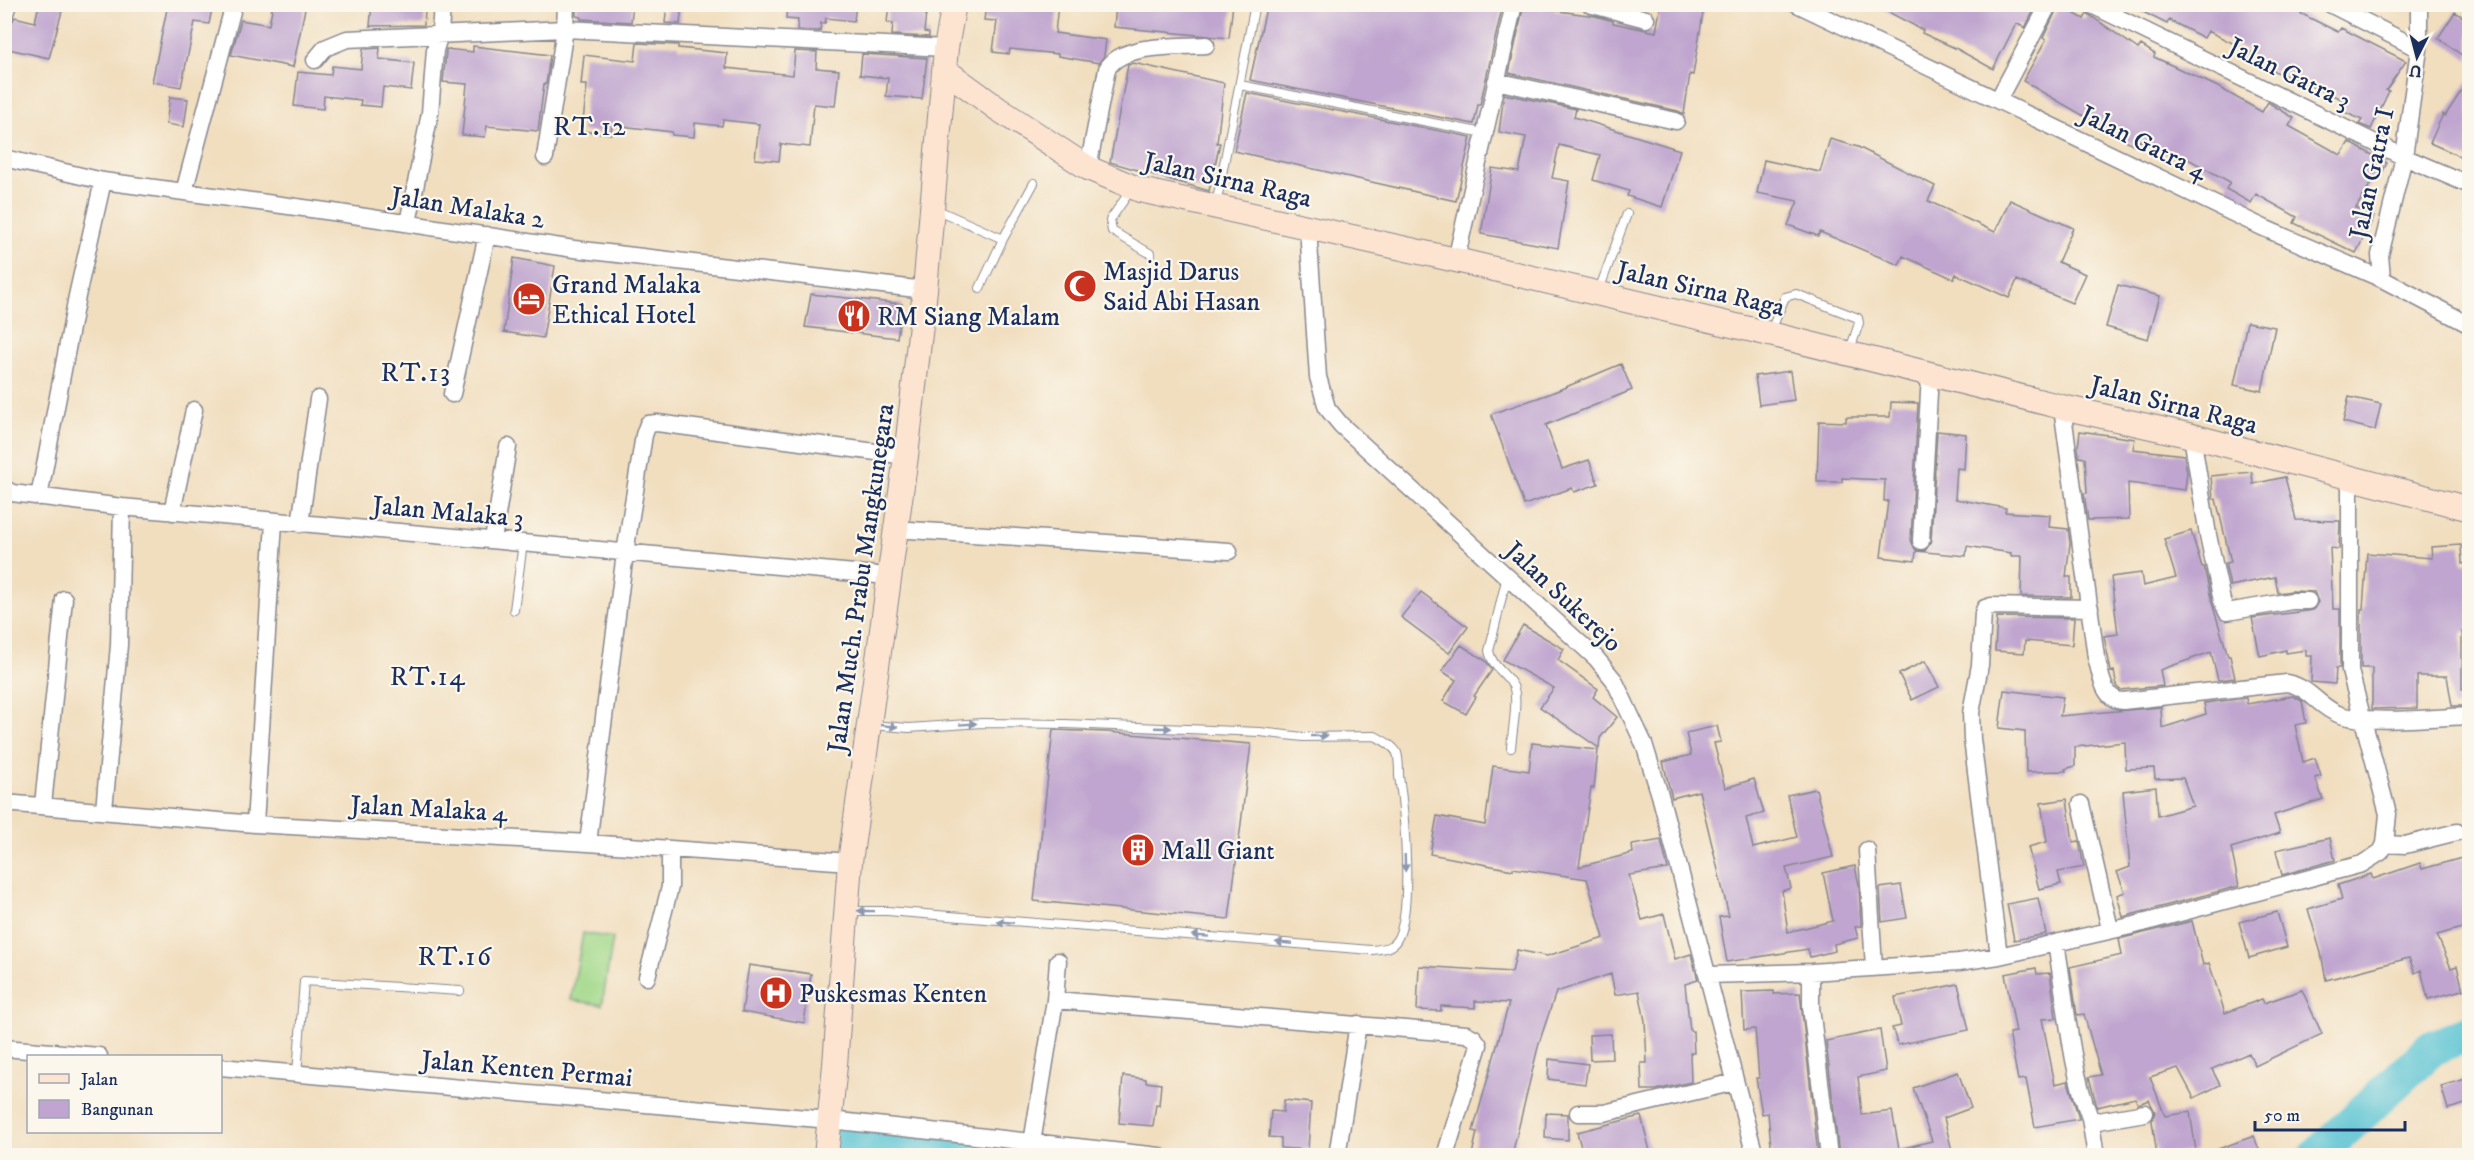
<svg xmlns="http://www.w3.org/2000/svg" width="2474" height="1160" font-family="'IM FELL DW Pica',serif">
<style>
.green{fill:#a1d889;stroke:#5e8474;stroke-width:1.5}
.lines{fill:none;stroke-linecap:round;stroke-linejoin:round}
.river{stroke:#57c2d3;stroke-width:36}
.building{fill:#bfa5cf}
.lane-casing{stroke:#86868e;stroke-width:10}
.street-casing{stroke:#86868e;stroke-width:19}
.secondary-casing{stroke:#86868e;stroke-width:26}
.lane{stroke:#fff;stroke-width:8}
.street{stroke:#fff;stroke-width:16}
.secondary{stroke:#fde4d1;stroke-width:24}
.oneway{fill:#8d97ae}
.labels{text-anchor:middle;stroke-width:4.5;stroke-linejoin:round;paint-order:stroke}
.street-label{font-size:26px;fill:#1b2f5e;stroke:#fbf7ec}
.poi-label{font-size:26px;fill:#1b2f5e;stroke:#fbf7ec;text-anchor:start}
.neighbourhood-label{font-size:27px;letter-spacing:1.5px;fill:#1b2f5e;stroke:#fbf7ec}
</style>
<rect width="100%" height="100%" fill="#fbf7ec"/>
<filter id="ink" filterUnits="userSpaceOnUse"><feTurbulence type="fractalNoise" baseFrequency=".0167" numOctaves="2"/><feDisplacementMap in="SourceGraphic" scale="12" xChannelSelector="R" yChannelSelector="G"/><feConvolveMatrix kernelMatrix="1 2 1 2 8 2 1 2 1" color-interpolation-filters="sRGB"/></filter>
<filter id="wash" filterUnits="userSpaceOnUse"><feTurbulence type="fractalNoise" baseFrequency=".008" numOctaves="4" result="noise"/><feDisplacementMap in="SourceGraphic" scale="24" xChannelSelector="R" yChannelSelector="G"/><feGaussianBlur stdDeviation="1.35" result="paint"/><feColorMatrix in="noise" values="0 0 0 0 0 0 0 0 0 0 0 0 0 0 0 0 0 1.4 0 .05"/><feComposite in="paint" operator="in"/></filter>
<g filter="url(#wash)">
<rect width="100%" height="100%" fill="#f1debf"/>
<path class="green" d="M583,933L613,938L602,1005L571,1000Z"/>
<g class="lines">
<path class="river" d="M830,1140L993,1156
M2316,1156L2432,1048L2470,1033"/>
</g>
<g id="blocks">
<path class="building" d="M39,4H64L49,58L4,48L6,26L11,23L15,17L35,22Z
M168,4H213L209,24L195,22L181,87L152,82Z
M273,4H306L293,67L231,55L241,20L269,25Z
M372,4H390V6L425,10L424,25L370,26Z
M576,4H633L631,22L581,19V17L576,16Z
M667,4H682L680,24L665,23Z
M787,4H856L854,21L826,18L825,23H821L820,31L797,30L798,20L786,19Z
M889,4H927L924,32L929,33V37L892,35L893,23H887Z
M1018,4H1058L1055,33L1106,40L1104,56L1099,63L1058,56V54L1010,49L1009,54L993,52L997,21L984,20L986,5L1018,8Z
M1116,4H1233L1229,38L1114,27Z
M1267,4H1503L1480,105H1478L1474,124L1250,80Z
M1524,4H1553L1552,10L1595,16L1613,21V23L1656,32L1661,4L1704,7L1693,75L1690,74L1684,114L1678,111L1509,73Z
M1873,4H2037L2025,28L2018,24L2015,26L1993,69L1957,49L1922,33L1923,30Z
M2127,4H2282L2338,32L2341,28L2406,61L2386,90L2389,91L2371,129L2359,124L2362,120L2340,110L2344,100L2248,60L2251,52L2208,31L2204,38L2169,20L2167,24Z
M2059,5L2084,19L2087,14L2091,16L2138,49L2141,45L2155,54L2154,57L2218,87L2262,112L2268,102L2271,104L2294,118L2289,126L2341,155L2349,142L2387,163L2378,180L2374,178L2356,208L2374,217L2356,253L2294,223L2297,217L2256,194L2251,203L2226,189L2230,182L2177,153L2175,157L2140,140L2136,146L2023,81L2046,40L2043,38Z
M2455,12L2469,21V60L2438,38Z
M637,43L678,45V48L727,53L726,68L793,75L795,51L817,52L816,68L839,70L835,106L814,104L810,147L781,144L779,161L755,159L759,124L723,120L722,126L695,123L694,137L672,135V132L612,125L611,134L582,131L587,85H581L584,55L635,61Z
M473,46L550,55L546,84H544L538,131L487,126L485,137L462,135L467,84L443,82L446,51V49L473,52Z
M380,48L379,59L414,63L411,90L383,87L381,107L360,105L361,100L324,96L323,109L294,106L298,72L331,75L332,66L361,69L363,49Z
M862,54L927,58L922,99L886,96L888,78L860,75Z
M1133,63L1224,83L1217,143H1220L1209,191L1110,162L1128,65Z
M2469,79V160L2430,143L2443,114L2445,116Z
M1247,93L1471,137L1456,201L1234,151Z
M1504,94L1576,109L1574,117L1680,150L1662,207L1627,196L1629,191L1593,180L1600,155L1559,145L1552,178L1569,181L1558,248L1481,234L1492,168L1519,172L1526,137L1499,132Z
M170,97L188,99L184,127L166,124Z
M1830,139L1858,147L1935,186L1928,201L1995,232L2010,200L2073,228L2058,262L2085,274L2072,303L2017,280L2009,298L1956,274L1954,279L1903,256L1899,265L1820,232L1818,236L1788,225L1798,201L1757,193L1764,160L1820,172Z
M514,258L555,266L543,338L504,332Z
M2118,285L2160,296L2148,339L2106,327Z
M811,294L902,304L897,338L805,327Z
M2247,322L2275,327L2262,391L2234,385Z
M1621,364L1632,390L1546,425L1562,469L1589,460L1598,484L1574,492L1572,488L1524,505L1491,414L1549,394Z
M1790,371L1794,400L1759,405L1755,376Z
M2349,397L2381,404L2375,430L2343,422Z
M1891,402L1918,403L1911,540L1915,549L1925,551L1931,542L1937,431L1966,434L1964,469L1957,468L1955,499L2006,508L2005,512L2050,515L2049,527L2068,529L2070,543L2066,577H2071V597L2021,596L2022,556H2011V553L1967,546L1966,556L1916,551L1915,561L1881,557L1888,501H1884L1885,480L1842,478V482H1817L1819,421L1846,422V417H1890Z
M2080,431L2135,439L2133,449L2184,455L2187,472L2185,490L2128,483L2129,519L2088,520L2084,493H2087L2085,458L2079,457L2078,447Z
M2252,472L2253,484L2285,477L2296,520L2340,521L2339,549L2330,548L2333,609H2340V668H2336L2335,684L2311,682L2312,656H2306V650L2286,653V650L2260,656L2252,618L2313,610L2318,602L2314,592L2292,591L2278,593L2275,577L2230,586L2225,563L2231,562L2216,499H2213L2211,476Z
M2191,531L2202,567H2204L2212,603L2228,656H2230L2235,678L2218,680L2211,652L2160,670L2163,686L2120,690L2117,687L2114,671L2111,672L2104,636L2118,634L2111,577L2141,573L2143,586L2176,578L2164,539Z
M2461,545L2462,564L2469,562V631L2462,632V689L2469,688V706H2452L2447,676H2417V708L2372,709V668H2361V609H2363L2367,553L2432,558L2431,547Z
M1421,592L1468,627L1449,653L1401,617Z
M1997,617L2074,618L2072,645L2025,641L2024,653L1995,651Z
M1523,625L1564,649L1558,660L1598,689L1593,697L1617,717L1600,738L1599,748L1540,707L1554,688L1503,660Z
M1461,645L1486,661L1492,670L1474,696L1476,697L1466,714L1443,701L1456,680L1442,671Z
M1925,661L1939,687L1912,700L1899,674Z
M2004,690L2063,697L2060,716L2161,707L2162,728L2206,714L2204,703L2246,698L2247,704L2293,696L2302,701L2306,723L2295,725L2303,762L2315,758L2321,776L2315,778L2323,799L2274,815L2280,833L2231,848L2239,886L2123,917L2117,895L2125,892L2117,872L2130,867L2123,791L2156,787L2158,816L2193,806L2183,778L2155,779L2154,768L2126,769L2125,742L2075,747V766L2065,769L2066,771L2026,772L2025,731L1999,728Z
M1717,726L1721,742L1714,743L1725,788L1754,779L1764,813L1746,818L1753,848L1797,837L1787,795L1816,789L1833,857L1786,868L1791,888L1782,891L1788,932L1833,921L1823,873L1855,866L1859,885L1861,926L1855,927L1858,938L1834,944L1835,951L1810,957L1808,949L1727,962L1719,917L1729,916L1699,791L1672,798L1663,762L1691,755L1686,733Z
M1053,730L1106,732L1251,744L1229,919L1034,901Z
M1532,743L1598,750L1594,788H1591L1579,867L1633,853L1632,845L1661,840L1668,869L1629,875L1642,920L1664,914L1675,959L1691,954L1698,980L1685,984L1690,1031H1693L1694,1053H1690L1691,1082L1656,1090H1642L1641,1063H1647L1645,1021L1639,991L1615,995L1611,974L1556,992L1539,1043L1512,1155H1472L1477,1132L1473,1131L1509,1003L1475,1001V1008L1441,1006V1011L1417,1010L1419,966L1512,972L1517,950L1547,956L1604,938L1587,879L1513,868V870L1430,854L1437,816L1485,825L1493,766L1529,771Z
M2067,799L2073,842L2079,841L2084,867L2058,872L2061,884L2039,889L2028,847L2047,842L2041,803Z
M2330,838L2335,860L2282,875L2276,850Z
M2469,856V926L2437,935L2451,968L2457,966L2463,990L2428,999L2421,970L2415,973L2409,958L2326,980L2321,953L2308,909L2342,899L2338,885L2371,874L2373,879L2420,863L2422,869Z
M1901,885L1907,918L1882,922L1880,888Z
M2038,898L2046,934L2014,940L2007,904Z
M2277,912L2287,947L2249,958L2239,922Z
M2192,921L2203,965L2209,963L2225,1013L2262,999L2264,1003L2302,990L2322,1034L2255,1066L2249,1053L2212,1069L2220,1085L2194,1098L2178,1068L2150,1077L2165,1116L2190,1112L2196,1151L2157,1155L2152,1121L2155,1112L2149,1100L2138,1104L2135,1098L2097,1107L2089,1077L2101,1075L2084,1014L2077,1015L2070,967L2122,955L2119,939Z
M749,965L811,974L804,1023L742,1012Z
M2036,968L2037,974L2050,973L2056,1018L2042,1019L2055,1084L2068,1081L2079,1119L2035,1127L2026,1079L2018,1080L2009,1033L2016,1032L2005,974Z
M1958,984L1969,1030L1898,1045L1892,1028L1901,1026L1895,997Z
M1774,991V994L1800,993L1818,1155H1772L1768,1113L1762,1114L1756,1078H1759L1755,1029L1744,1030L1742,992Z
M1880,1030L1886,1071L1858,1077L1862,1115L1892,1111L1899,1149L1932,1141L1913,1088L1958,1072L1971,1108L1944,1118L1953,1155H1839L1826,1041Z
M1611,1034L1612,1059L1590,1060L1589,1035Z
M1549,1059L1588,1064L1585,1084L1548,1079Z
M1123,1076L1146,1079V1082L1161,1084L1159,1105L1156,1104L1153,1126L1119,1123Z
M2469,1078V1103L2448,1109L2441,1086Z
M1284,1100L1311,1103L1308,1150L1281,1148V1138L1269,1137L1271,1111L1283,1112Z
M1546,1113L1568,1114V1140L1545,1138Z
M1641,1116L1651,1155H1583L1577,1132Z
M2254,1136L2261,1155H2207V1153Z"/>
</g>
</g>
<g filter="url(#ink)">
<use href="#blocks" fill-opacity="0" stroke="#86868e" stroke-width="1.5"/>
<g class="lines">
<g class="lane-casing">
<path id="lane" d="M1240,85L1484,133
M1131,190L1110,220L1112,231L1151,254
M1216,205L1255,4
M933,208L1003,239L980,288
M1003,239L1034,183
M1598,293L1627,214
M1770,333L1785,297L1796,294L1858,318L1859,323L1850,350
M1507,576L1489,651C1492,667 1506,673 1513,686C1519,699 1512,733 1511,748
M514,610L523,543
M849,911H887L1371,950C1380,949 1391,949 1396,941C1414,916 1404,809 1399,776C1399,769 1399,759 1397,753C1393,745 1382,740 1375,736L1303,737L1260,732L1065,724L982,723L909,728L872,725
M297,1074L304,981L460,991"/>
</g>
<g class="street-casing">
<path id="street" d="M1589,4L1646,19
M1797,4L2264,228L2382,279L2470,325
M2090,4L2404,157L2470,185
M2330,4L2419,49
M4,16L8,4
M440,34L442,4
M315,60L325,48L347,39L565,29L946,48
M1496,81L1676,121
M1998,100L2049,4
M545,157L565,29L566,4
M4,158L103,181L333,212L574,249L925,290
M1088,168L1107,69C1122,43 1178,47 1206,45
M184,192L234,4
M408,223L430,113L435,50L440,34
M1308,228L1318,377L1327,408L1341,425L1596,658L1614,680L1644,744L1660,795L1755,1156
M1456,260L1514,4
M2382,279L2380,255L2404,157L2419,49V4
M452,394L487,235
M2062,407L2096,657C2101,673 2102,700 2123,701L2287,683C2309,687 2318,706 2338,714C2365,725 2438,717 2470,716
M2192,436L2208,535L2222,601L2227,612L2292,601H2308
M4,488L12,493L122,507L888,576
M39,497L77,296L103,181
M172,512L194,410
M300,524L318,399
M894,529L1229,551
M493,540L508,447
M1921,541L1930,374
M4,803L255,824L588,843L850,862
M2081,804L2110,929
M43,805L64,599
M104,810L119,645L122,507
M255,824L274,522
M588,843L625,553L644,435L648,424L657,423L906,456
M2385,844L2405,845L2457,832
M1867,850L1874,968
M2056,944C2066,998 2070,1067 2090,1118L2098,1121L2145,1113
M1999,956L1972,739L1971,713L1980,665L1983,613L1985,608L1991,606L2090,608
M1811,972V1007L1829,1156
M1708,975L1811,972L1959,962L1999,956L2135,925L2362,864L2381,852L2385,844L2388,814L2350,671V477
M647,977L670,887V849
M1055,1000L1466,1034L1474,1038L1479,1045L1445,1156
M4,1048L99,1056
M220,1067L830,1120L1159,1156
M1578,1113H1604L1735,1082
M2090,1118L2096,1156
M1032,1143L1055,1000L1058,961
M1337,1156L1358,1024"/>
</g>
<g class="secondary-casing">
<path id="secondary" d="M946,71L998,109L1088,168L1140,190L1456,260L1770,334L2062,407L2192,436L2470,509
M826,1156L835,1065L850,862L906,456L925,290L946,48L954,4"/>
</g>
<use href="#lane" class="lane"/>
<use href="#street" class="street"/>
<use href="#secondary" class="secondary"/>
</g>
<defs><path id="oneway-solid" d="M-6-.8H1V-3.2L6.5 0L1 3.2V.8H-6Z" transform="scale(1.5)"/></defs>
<g class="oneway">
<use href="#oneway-solid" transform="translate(968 724) rotate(-4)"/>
<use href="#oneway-solid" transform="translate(889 726) rotate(6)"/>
<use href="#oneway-solid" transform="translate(1163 728) rotate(2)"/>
<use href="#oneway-solid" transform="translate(1319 736) rotate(-1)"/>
<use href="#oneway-solid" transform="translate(1405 863) rotate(88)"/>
<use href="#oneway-solid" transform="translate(866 911) rotate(-179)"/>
<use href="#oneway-solid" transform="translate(1005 922) rotate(-175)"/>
<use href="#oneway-solid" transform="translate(1200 936) rotate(-176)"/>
<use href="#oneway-solid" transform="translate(1284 943) rotate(-175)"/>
</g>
</g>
<defs>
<g id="mosque-disc" transform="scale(1.725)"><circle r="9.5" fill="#c8321e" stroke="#fbf7ec"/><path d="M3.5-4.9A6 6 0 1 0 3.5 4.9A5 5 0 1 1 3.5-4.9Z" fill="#fff"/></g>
<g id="hotel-disc" transform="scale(1.725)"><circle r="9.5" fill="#c8321e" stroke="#fbf7ec"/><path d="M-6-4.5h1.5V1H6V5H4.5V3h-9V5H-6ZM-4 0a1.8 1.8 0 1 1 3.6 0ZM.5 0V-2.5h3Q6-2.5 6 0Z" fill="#fff"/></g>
<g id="restaurant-disc" transform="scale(1.725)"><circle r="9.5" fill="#c8321e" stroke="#fbf7ec"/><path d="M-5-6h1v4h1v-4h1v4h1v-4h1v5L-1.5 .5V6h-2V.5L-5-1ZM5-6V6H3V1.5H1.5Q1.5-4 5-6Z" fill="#fff"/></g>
<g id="building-disc" transform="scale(1.725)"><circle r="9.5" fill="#c8321e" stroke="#fbf7ec"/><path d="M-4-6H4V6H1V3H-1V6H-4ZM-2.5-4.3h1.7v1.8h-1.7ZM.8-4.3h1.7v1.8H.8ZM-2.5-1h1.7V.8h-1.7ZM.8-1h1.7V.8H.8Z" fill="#fff"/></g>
<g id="hospital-disc" transform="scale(1.725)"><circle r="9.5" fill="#c8321e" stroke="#fbf7ec"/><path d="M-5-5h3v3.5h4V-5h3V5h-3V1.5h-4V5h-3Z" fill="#fff"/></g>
</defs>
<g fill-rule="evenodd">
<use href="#mosque-disc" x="1080" y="286"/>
<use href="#hotel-disc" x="529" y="299"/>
<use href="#restaurant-disc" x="854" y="316"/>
<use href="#building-disc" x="1138" y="850"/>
<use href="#hospital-disc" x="776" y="993"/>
</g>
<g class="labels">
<g class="street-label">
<text transform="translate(2290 73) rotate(26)" y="9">Jalan Gatra 3</text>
<text transform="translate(2144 142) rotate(26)" y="9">Jalan Gatra 4</text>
<text transform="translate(2371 173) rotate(-78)" y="9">Jalan Gatra I</text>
<text transform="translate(1228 179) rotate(13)" y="9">Jalan Sirna Raga</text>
<text transform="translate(468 207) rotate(9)" y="9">Jalan Malaka 2</text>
<text transform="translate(1701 288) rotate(13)" y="9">Jalan Sirna Raga</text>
<text transform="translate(2174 404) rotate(14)" y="9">Jalan Sirna Raga</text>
<text transform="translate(448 511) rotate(5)" y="9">Jalan Malaka 3</text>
<text transform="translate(860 578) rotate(-82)" y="9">Jalan Much. Prabu Mangkunegara</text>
<text transform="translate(1564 596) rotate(43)" y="9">Jalan Sukerejo</text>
<text transform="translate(429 808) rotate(3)" y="9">Jalan Malaka 4</text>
<text transform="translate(527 1068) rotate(5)" y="9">Jalan Kenten Permai</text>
</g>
<g class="poi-label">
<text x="1103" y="280">Masjid Darus<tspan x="1103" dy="30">Said Abi Hasan</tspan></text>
<text x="552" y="293">Grand Malaka<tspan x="552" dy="30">Ethical Hotel</tspan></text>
<text x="877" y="325">RM Siang Malam</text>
<text x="1161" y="859">Mall Giant</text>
<text x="799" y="1002">Puskesmas Kenten</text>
</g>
<g class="neighbourhood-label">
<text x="590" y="135">RT.12</text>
<text x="416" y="381">RT.13</text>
<text x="428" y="685">RT.14</text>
<text x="455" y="965">RT.16</text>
</g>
</g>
<rect width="2474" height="1160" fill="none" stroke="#fbf7ec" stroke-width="24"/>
<rect x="27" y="1055" width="195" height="78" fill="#fbf7ec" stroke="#a1a7b3" stroke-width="1.5"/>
<rect x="39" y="1074" width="30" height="9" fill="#fde4d1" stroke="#a1a7b3" stroke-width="1.5"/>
<text x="81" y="1085" font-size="18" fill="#1b2f5e">Jalan</text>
<rect x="39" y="1100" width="30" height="18" fill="#bfa5cf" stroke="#a1a7b3" stroke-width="1.5"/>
<text x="81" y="1115" font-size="18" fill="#1b2f5e">Bangunan</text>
<g transform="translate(2417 57) rotate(186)" stroke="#fbf7ec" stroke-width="4.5" paint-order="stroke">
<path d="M0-4.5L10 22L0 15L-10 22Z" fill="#1b2f5e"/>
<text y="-9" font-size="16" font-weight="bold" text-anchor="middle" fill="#1b2f5e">U</text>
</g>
<path d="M2255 1121v9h150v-9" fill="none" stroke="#1b2f5e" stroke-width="3"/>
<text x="2264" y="1121" font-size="18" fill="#1b2f5e" stroke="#fbf7ec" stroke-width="4.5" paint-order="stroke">50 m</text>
</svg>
